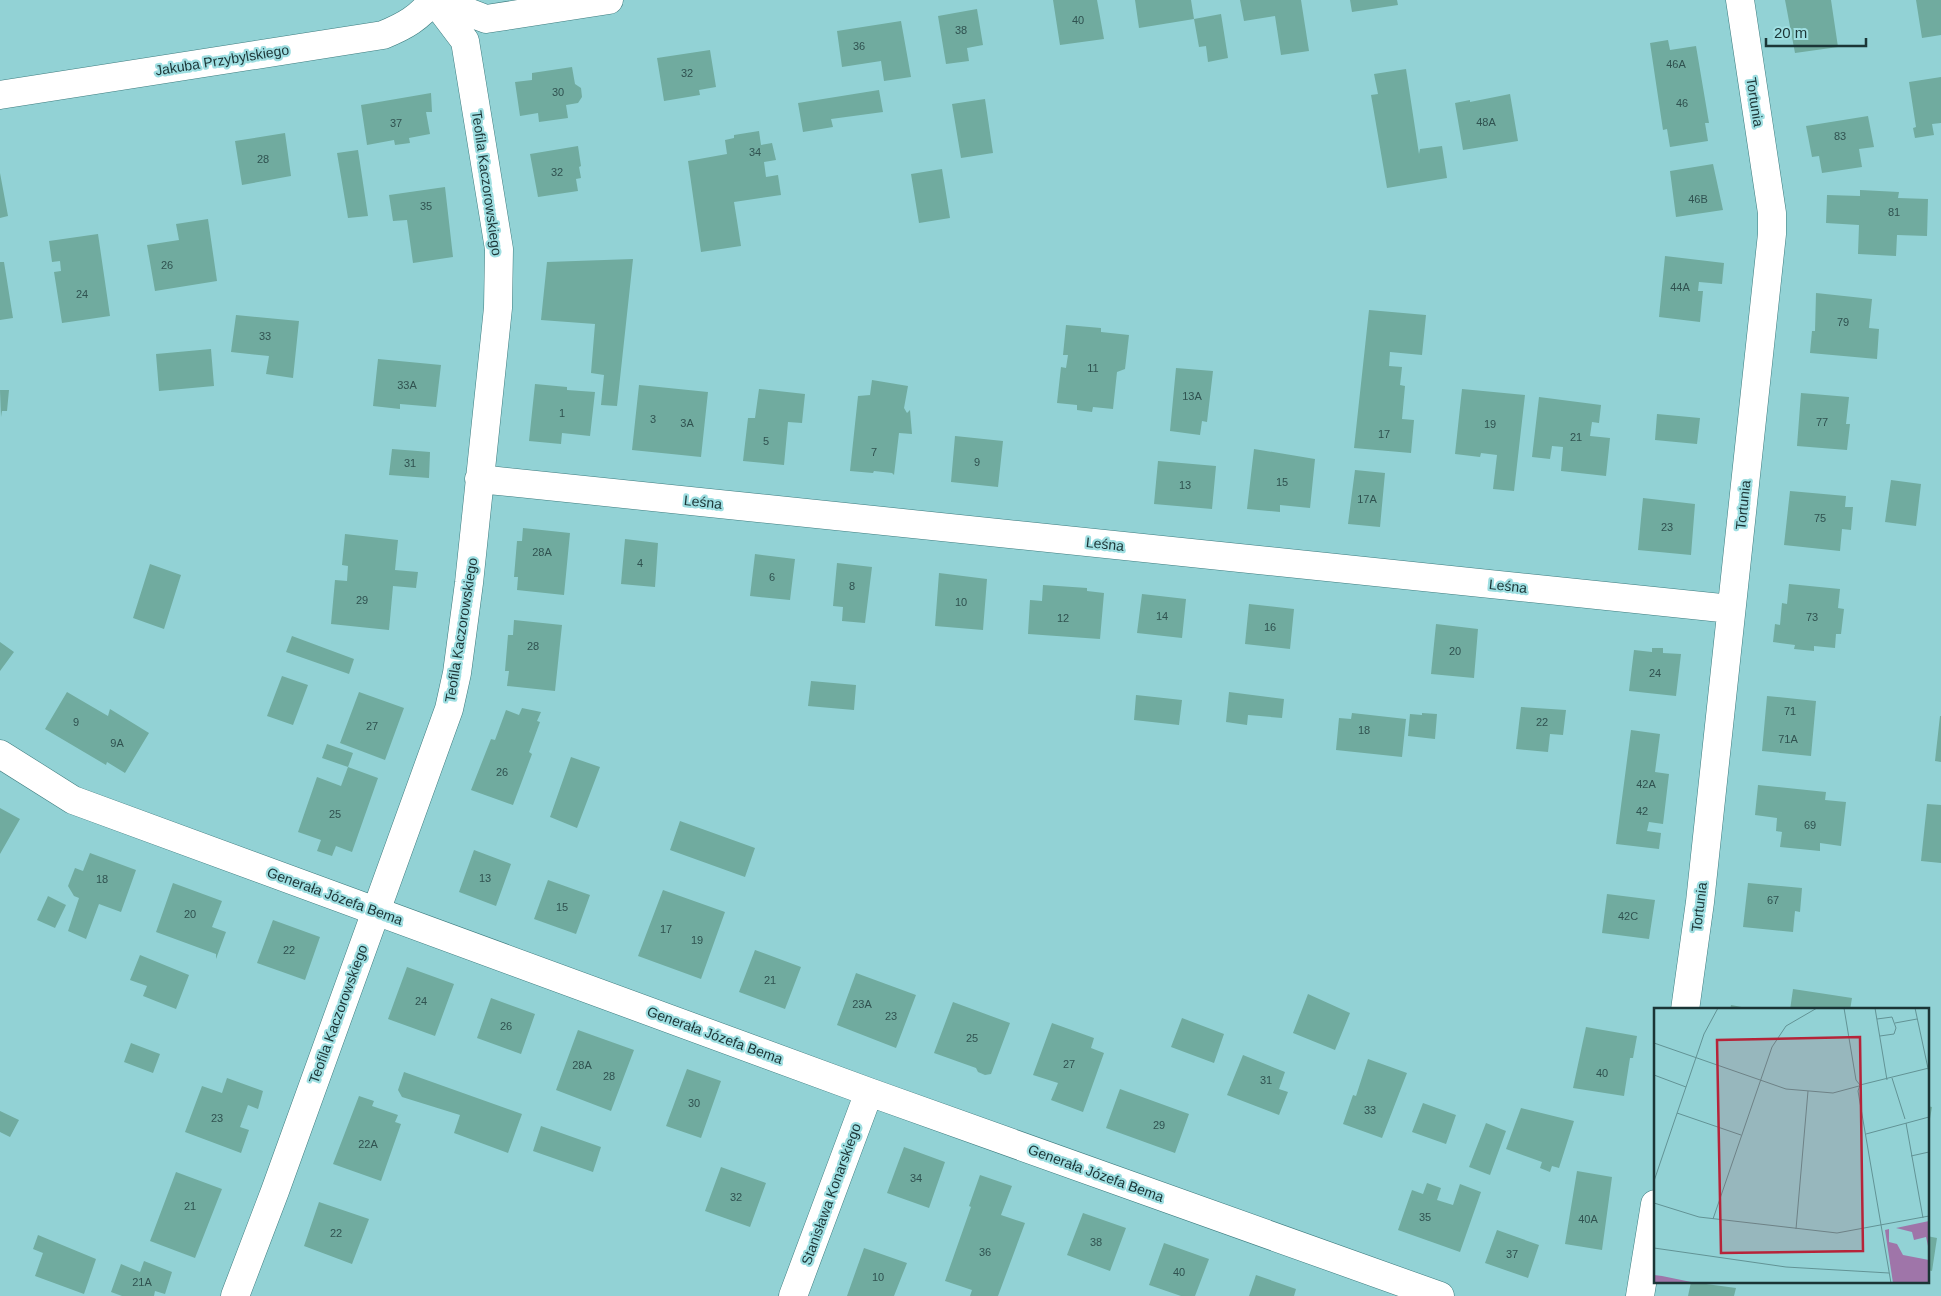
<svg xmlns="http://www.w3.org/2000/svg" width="1941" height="1296" font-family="Arial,sans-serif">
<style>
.building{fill:#70ab9f}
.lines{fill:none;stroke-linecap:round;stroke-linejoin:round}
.minor-casing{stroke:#3d7c7f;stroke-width:29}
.minor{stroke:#fff;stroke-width:28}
.labels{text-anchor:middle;stroke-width:4.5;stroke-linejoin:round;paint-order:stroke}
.number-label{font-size:11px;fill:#305250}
.street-label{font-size:14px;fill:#1b3536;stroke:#9fdfe2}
.inset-road{fill:none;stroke:#629395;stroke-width:1}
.view{fill:#b62439;fill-opacity:0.15;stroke:#b62439;stroke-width:2.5}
.inset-edge{fill:none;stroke:#1b3536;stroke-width:2.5}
</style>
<rect width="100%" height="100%" fill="#92d2d5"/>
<path class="building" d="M1053,0H1097L1104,39L1060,45Z
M1135,0H1191L1194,19L1139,28Z
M1240,0H1301L1309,51L1281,55L1275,16L1244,21Z
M1350,0H1397L1398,5L1352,12Z
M1785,0H1831L1838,47L1795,53Z
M1916,0H1941V35L1922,38Z
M977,9L983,45L967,48L969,61L946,64L938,16Z
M1221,14L1228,58L1208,62L1206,46L1199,47L1194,19Z
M901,21L911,77L884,81L881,61L842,67L837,31Z
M1668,40L1670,50L1696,46L1709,123H1705L1708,141L1670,147L1667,129L1663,130L1650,43Z
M710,50L716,87L699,90L700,95L664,101L657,58Z
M572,67L575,84L581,88L582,97L578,103L566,105L568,118L539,122L538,113L520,116L515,82L532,80V73Z
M1406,69L1419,154L1420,149L1442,146L1447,178L1387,188L1371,95L1378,94L1374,74Z
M1941,77V123L1932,124L1934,135L1915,138L1913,128L1916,127L1909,82Z
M879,90L883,112L831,119L833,127L803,132L798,103Z
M431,93L432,112H426L430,134L409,138L410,143L395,145L394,140L367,145L361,105Z
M1510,94L1518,141L1463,150L1455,103L1470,100V102Z
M985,99L993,153L961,158L952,104Z
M1868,116L1874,147L1859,149L1862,167L1822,173L1819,156L1812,157L1806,126Z
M759,131L761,145L772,143L776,160L764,162L766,177L778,175L781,195L734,202L741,246L701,252L688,161L727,154L725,140L734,138V135Z
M285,133L291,176L242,185L235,141Z
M578,146L581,166L579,167L581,178L576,179L578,191L538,197L530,154Z
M358,150L368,216L348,218L337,153Z
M1713,164L1723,210L1676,217L1670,171Z
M942,169L950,218L919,223L911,174Z
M0,173L8,216L0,218Z
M445,187L453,257L413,263L407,220L393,221L389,195Z
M1860,190L1899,192L1898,198L1928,199L1927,236L1897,235L1896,256L1858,254L1859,225L1826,223L1827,195L1860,196Z
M208,219L217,281L155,291L147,245L179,240L176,224Z
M98,234L110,316L62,323L54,272L61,271L60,261L52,262L49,241Z
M1665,256L1724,263L1722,284L1699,282L1698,291H1703L1700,322L1659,317Z
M633,259L617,406L601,405L604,375L591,373L595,324L541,320L547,262Z
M0,262H4L13,318L0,320Z
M1816,293L1872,299L1869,328L1879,329L1877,359L1810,353L1812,331H1815Z
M1369,310L1426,315L1422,355L1390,352L1389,366L1402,367L1400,385L1405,386L1402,419L1414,420L1411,453L1354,448Z
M236,315L299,321L293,378L266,374L269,356L231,352Z
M1066,325L1101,328V332L1129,335L1125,369L1117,372L1113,409L1093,407L1092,412L1077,410V405L1057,403L1061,367L1066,368L1068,355H1063Z
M211,349L214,386L159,391L156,354Z
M378,359L441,365L436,407L400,404V409L373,406Z
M1176,368L1213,371L1207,422L1202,421L1200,435L1170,431Z
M872,380L908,386L904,408L907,413L910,410L912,434L899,433L894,475L892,473L874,471L873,473L850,471L858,396L870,395Z
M535,384L567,387V390L595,392L590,436L562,433L561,444L529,441Z
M639,385L708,392L701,457L632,450Z
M759,389L805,394L802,423L788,422L784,465L743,461L748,418H755Z
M1462,389L1525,395L1514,491L1493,489L1497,455L1481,453L1480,457L1455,454Z
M0,390H9L7,411H2L1,417Z
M1801,393L1849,397L1846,424H1850L1847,450L1797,446Z
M1539,397L1601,405L1599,423L1592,422L1590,436L1610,438L1606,476L1561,471L1563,447L1552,446L1550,459L1532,457Z
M1657,414L1700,418L1697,444L1655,440Z
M955,436L1003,441L998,487L951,482Z
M392,449L430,452L429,478L389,475Z
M1254,449L1315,459L1310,508L1280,505V512L1247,509Z
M1158,461L1216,466L1212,509L1154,504Z
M1355,470L1385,473L1380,527L1348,524Z
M1891,480L1921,484L1916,526L1885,522Z
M1790,491L1846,496L1845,507H1853L1851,530L1842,529L1840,551L1784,545Z
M1643,498L1695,504L1691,555L1638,550Z
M523,528L570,533L564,595L517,590L518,577H514L517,541H522Z
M345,534L398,540L395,570L418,572L416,588L393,586L389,630L331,624L335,580L347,581L348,566L342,565Z
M625,539L658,543L655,587L621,584Z
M755,554L795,559L790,600L750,596Z
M837,563L872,567L865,623L842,621L843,607L833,606Z
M150,564L181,575L164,629L133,618Z
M939,573L987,579L983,630L935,626Z
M1789,584L1840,589L1838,608L1844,609L1841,634H1836L1835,648L1814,646V651L1794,649L1795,645L1773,642L1775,624L1780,625L1782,603L1787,604Z
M1043,585L1087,588V591L1104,593L1100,639L1028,634L1030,600L1042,601Z
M1142,594L1186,599L1182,638L1137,633Z
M1249,604L1294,609L1290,649L1245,644Z
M514,620L562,625L555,691L507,686L509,671H505L508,635H513Z
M1436,624L1478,629L1474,678L1431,674Z
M292,636L354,659L349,674L286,652Z
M0,642L14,652L0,671Z
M1652,648H1663V653L1681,654L1676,696L1629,691L1634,650L1652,652Z
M282,676L308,685L293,725L267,716Z
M811,681L856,685L854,710L808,706Z
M67,692L108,716L110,709L149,733L125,773L107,762L106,765L45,729Z
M359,692L404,708L385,760L340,743Z
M1229,692L1284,699L1282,718L1248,715L1247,725L1226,722Z
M1136,695L1182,700L1179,725L1134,720Z
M1767,696L1816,701L1811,756L1762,751Z
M1521,707L1566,710L1563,735L1550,734L1548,752L1516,749Z
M522,708L541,712L537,721L540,722L529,752L532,754L513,805L471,790L491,739L495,740L506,710L519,715Z
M1352,713L1406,719L1402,757L1336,750L1339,718L1351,719Z
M1422,713L1437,714L1435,739L1408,736L1410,714L1422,715Z
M1940,716H1941V762L1935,761Z
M1631,730L1660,734L1655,772L1669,774L1663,824L1649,822L1647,831L1661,833L1659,849L1616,844Z
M327,744L353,753L348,767L322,758Z
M571,757L600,767L577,828L550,817Z
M348,767L378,778L352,852L336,846L332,856L317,851L321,840L298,832L317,777L341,786Z
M1758,785L1826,792L1825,800L1846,802L1841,846L1820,843V851L1780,847L1782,832L1776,831L1777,818L1755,815Z
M1927,804L1941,805V863L1921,861Z
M0,808L20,819L0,854Z
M680,821L755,848L745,877L670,850Z
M474,850L511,864L496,906L459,892Z
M90,853L136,870L121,912L99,904L86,939L68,931L79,898L74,896L68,886L75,868L83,871Z
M548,880L590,895L576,934L534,919Z
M173,883L222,901L212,927L226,932L216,959V954L156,932Z
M1748,883L1802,888L1800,912L1795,911L1793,932L1743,927Z
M663,890L725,912L701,979L638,956Z
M1607,894L1655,900L1649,939L1602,933Z
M48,896L66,905L55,928L37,920Z
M273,920L320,937L305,980L257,963Z
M755,950L801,967L785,1009L739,992Z
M140,955L189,975L176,1009L143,996L147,986L130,980Z
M407,967L454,984L435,1036L388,1019Z
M856,973L916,995L896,1048L837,1025Z
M1793,989L1852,998L1850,1010H1790Z
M1308,994L1350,1013L1335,1050L1293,1033Z
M491,998L535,1014L521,1054L477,1038Z
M953,1002L1010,1023L991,1074L985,1075L978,1072L976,1068L934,1053Z
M1731,1005L1752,1009V1010H1730Z
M1182,1018L1224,1034L1214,1063L1171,1047Z
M1052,1023L1094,1038L1091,1048L1104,1053L1083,1112L1051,1100L1058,1083L1033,1075Z
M1586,1027L1637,1036L1633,1058H1630L1624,1096L1573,1088Z
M578,1030L634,1050L611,1111L556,1090Z
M131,1043L160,1054L153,1073L124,1062Z
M1243,1055L1285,1072L1279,1089L1288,1092L1279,1115L1227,1095Z
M1368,1059L1407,1073L1382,1138L1343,1124L1353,1095L1356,1096Z
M687,1069L721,1081L701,1138L666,1126Z
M404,1072L522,1114L508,1153L454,1133L460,1115L402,1097L398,1090Z
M227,1078L263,1091L258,1109L248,1105L240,1127L249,1130L241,1153L185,1132L202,1086L222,1093Z
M1120,1089L1189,1114L1175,1153L1106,1128Z
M359,1096L374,1101L372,1106L398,1115L395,1122L401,1124L381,1181L333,1164Z
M1423,1103L1456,1115L1446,1144L1412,1132Z
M1927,1106L1932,1107L1928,1130H1927Z
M1521,1108L1574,1121L1559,1168L1552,1166L1550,1172L1540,1168L1542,1162L1506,1149Z
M0,1111L19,1120L10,1137L0,1132Z
M1486,1123L1506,1131L1490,1175L1469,1167Z
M541,1126L601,1147L593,1172L533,1151Z
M904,1147L945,1162L929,1208L887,1193Z
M721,1167L766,1183L750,1227L705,1211Z
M1577,1171L1612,1177L1602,1250L1565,1244Z
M176,1172L222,1189L195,1258L150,1241Z
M980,1175L1012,1186L1001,1215L1025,1223L998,1296H970L972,1290L945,1281L971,1207L969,1206Z
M1427,1183L1441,1188L1437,1200L1453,1205L1460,1184L1481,1192L1460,1252L1398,1230L1412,1190L1423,1194Z
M319,1202L369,1219L352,1264L304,1246Z
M1083,1213L1126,1228L1110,1271L1067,1255Z
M1497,1230L1539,1245L1528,1278L1485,1263Z
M38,1235L96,1259L84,1294L35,1276L43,1253L33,1249Z
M1927,1236L1937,1238L1932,1271L1927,1270Z
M1164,1243L1209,1259L1195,1296H1181L1149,1285Z
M864,1248L907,1263L894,1296H847Z
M144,1261L172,1272L165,1294L155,1291L154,1296H122L111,1292L121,1264L140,1272Z
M1256,1275L1296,1289L1294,1296H1249Z
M1691,1282L1736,1288L1734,1296H1688Z"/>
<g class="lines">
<g class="minor-casing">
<path id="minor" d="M436,0L486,19L609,0
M0,95L383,35C405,26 419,18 433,0
M479,479L1731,609
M0,754L73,800L869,1092L1440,1296
M1685,1010L1700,902L1772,234V213L1740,0
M235,1296L275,1191L449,709L457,673L469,583L498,308L499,249L465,41L434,0
M793,1296L869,1092
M1640,1296L1655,1204"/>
</g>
<use href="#minor" class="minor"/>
</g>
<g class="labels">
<g class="number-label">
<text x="1078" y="24">40</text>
<text x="961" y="34">38</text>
<text x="859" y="50">36</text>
<text x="1676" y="68">46A</text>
<text x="687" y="77">32</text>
<text x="558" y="96">30</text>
<text x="1682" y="107">46</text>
<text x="1486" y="126">48A</text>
<text x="396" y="127">37</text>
<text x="1840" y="140">83</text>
<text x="755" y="156">34</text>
<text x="263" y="163">28</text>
<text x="557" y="176">32</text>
<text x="1698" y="203">46B</text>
<text x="426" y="210">35</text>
<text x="1894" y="216">81</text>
<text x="167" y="269">26</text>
<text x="1680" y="291">44A</text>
<text x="82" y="298">24</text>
<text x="1843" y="326">79</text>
<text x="265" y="340">33</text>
<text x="1093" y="372">11</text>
<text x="407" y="389">33A</text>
<text x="1192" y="400">13A</text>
<text x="562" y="417">1</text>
<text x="653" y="423">3</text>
<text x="1822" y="426">77</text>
<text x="687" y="427">3A</text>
<text x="1490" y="428">19</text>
<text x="1384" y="438">17</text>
<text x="1576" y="441">21</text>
<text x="766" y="445">5</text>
<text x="874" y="456">7</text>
<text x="977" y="466">9</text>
<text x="410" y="467">31</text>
<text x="1282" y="486">15</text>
<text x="1185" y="489">13</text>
<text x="1367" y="503">17A</text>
<text x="1820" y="522">75</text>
<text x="1667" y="531">23</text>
<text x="542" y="556">28A</text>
<text x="640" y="567">4</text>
<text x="772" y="581">6</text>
<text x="852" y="590">8</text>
<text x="362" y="604">29</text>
<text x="961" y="606">10</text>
<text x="1162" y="620">14</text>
<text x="1812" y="621">73</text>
<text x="1063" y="622">12</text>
<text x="1270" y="631">16</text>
<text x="533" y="650">28</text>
<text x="1455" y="655">20</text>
<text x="1655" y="677">24</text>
<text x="1790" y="715">71</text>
<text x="76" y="726">9</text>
<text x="1542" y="726">22</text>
<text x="372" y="730">27</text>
<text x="1364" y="734">18</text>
<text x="1788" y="743">71A</text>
<text x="117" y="747">9A</text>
<text x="502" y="776">26</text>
<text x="1646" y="788">42A</text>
<text x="1642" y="815">42</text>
<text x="335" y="818">25</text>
<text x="1810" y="829">69</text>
<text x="485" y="882">13</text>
<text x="102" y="883">18</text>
<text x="1773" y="904">67</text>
<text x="562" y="911">15</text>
<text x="190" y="918">20</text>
<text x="1628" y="920">42C</text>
<text x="666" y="933">17</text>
<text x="697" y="944">19</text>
<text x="289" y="954">22</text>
<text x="770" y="984">21</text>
<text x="421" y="1005">24</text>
<text x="862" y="1008">23A</text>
<text x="891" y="1020">23</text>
<text x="506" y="1030">26</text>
<text x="972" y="1042">25</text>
<text x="1069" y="1068">27</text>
<text x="582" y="1069">28A</text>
<text x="1602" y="1077">40</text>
<text x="609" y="1080">28</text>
<text x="1266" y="1084">31</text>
<text x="694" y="1107">30</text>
<text x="1370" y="1114">33</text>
<text x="217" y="1122">23</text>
<text x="1159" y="1129">29</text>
<text x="368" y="1148">22A</text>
<text x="916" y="1182">34</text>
<text x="736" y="1201">32</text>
<text x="190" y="1210">21</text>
<text x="1425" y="1221">35</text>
<text x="1588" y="1223">40A</text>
<text x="336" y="1237">22</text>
<text x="1096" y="1246">38</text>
<text x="985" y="1256">36</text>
<text x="1512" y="1258">37</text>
<text x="1179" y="1276">40</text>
<text x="878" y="1281">10</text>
<text x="142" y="1286">21A</text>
</g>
<g class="street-label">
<text transform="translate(222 60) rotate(-9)" y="5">Jakuba Przybylskiego</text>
<text transform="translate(1755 102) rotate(81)" y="5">Tortunia</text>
<text transform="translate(487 183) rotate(82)" y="5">Teofila Kaczorowskiego</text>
<text transform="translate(703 502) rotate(6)" y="5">Leśna</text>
<text transform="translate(1743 505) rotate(-84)" y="5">Tortunia</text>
<text transform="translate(1105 544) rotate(6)" y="5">Leśna</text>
<text transform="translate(1508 586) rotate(6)" y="5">Leśna</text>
<text transform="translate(461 630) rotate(-81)" y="5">Teofila Kaczorowskiego</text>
<text transform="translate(335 896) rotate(20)" y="5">Generała Józefa Bema</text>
<text transform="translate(1699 907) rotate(-83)" y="5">Tortunia</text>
<text transform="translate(338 1014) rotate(-70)" y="5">Teofila Kaczorowskiego</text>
<text transform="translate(715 1035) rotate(20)" y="5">Generała Józefa Bema</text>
<text transform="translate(1096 1173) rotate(20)" y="5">Generała Józefa Bema</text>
<text transform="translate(831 1194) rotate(-70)" y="5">Stanisława Konarskiego</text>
</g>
</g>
<g transform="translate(1654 1008)">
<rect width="275" height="275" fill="#92d2d5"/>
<path d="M275,213L274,238L272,229L260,232L258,224L242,220ZM235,221V234L243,236L249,247L275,252V275H239L231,222ZM0,267L8,268L42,275H0Z" fill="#9f75a9"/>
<path class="inset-road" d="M190,0L202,72L206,77L204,83L237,275M221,0L233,72M261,0L275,65M223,11L238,9L242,20L240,26L226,28M241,15L263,11M0,35L132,81L179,85L205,78M0,67L32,79M238,70L251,111M206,77L275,60M23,105L87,127M252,115L269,210M212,126L275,109M257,148L275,144M0,173L50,26L64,0M0,195L45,209L183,225L275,208M59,211L118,39L132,18L163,0M142,221L154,83M0,240L132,259L235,265"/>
<path class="view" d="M206,29L209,243L67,245L63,32Z"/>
<rect width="275" height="275" class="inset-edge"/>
</g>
<path d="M1766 38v8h100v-8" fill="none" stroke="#1b3536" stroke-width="2.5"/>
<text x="1774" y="38" font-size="15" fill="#1b3536" stroke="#9fdfe2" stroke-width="4" paint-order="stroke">20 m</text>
</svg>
